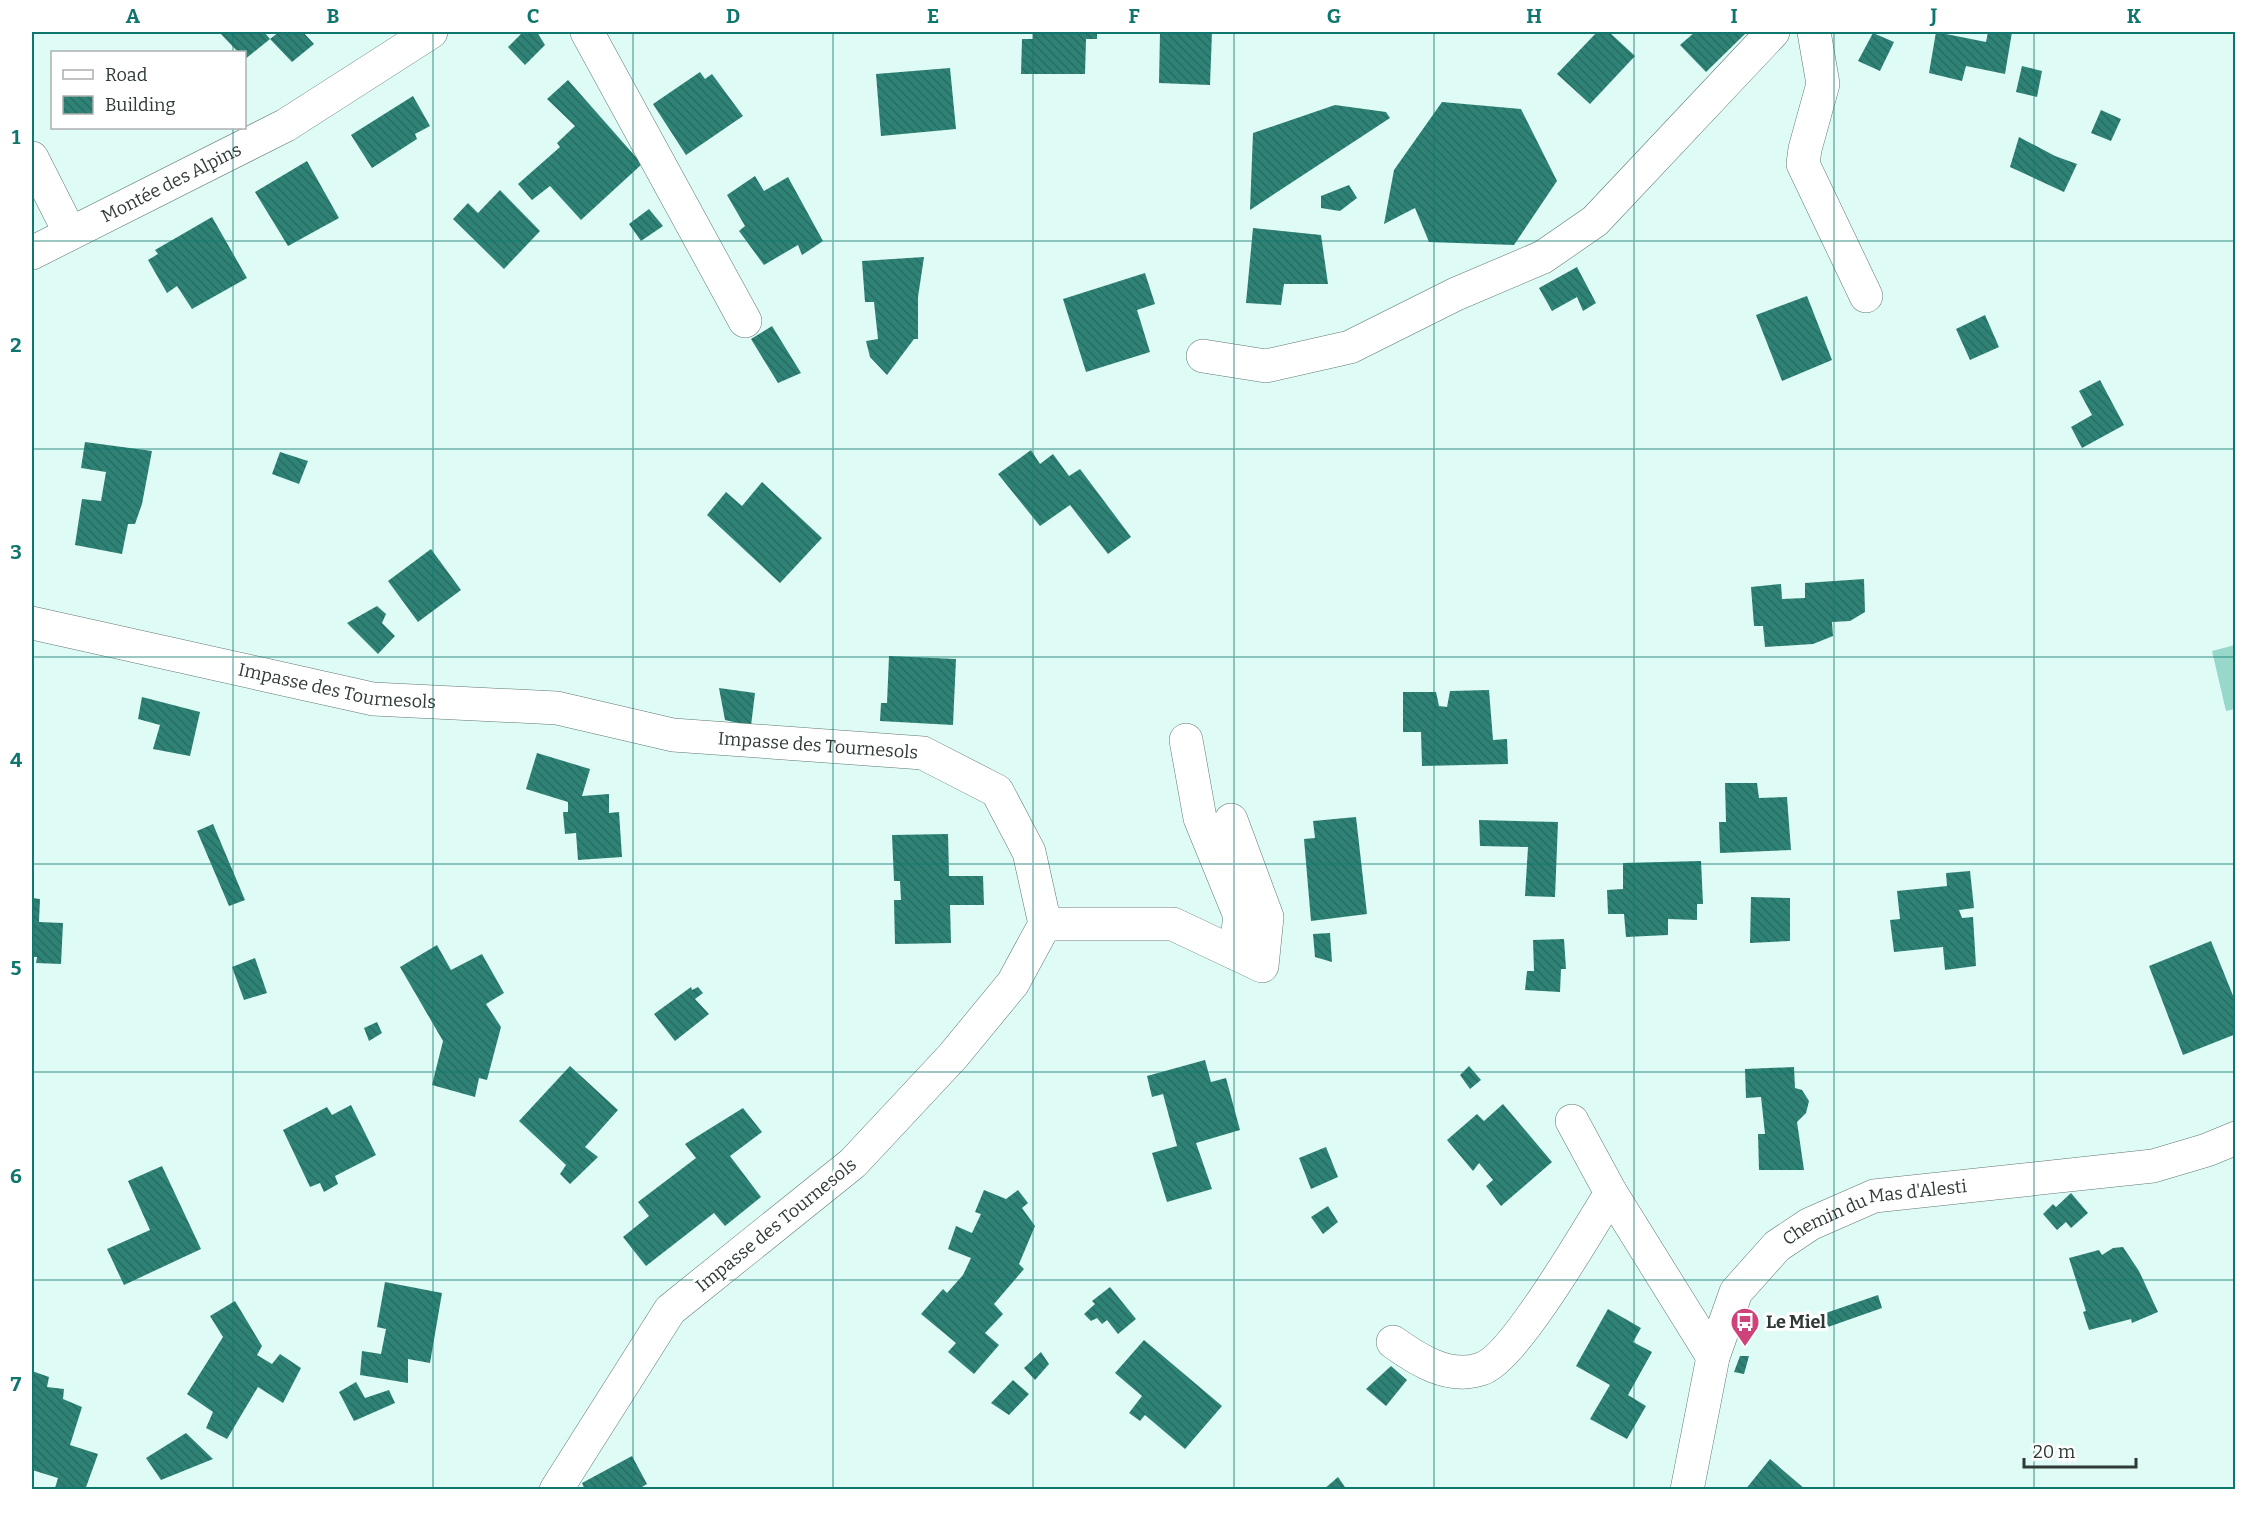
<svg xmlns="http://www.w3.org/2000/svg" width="2267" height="1521" font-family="Bitter,serif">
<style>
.grass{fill:#98d8cb}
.building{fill:url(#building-back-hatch)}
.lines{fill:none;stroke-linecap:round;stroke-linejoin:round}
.minor-casing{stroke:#5f7873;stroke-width:34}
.minor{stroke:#fff;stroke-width:33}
.grid{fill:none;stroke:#0f766e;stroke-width:1.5;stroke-opacity:0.55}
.labels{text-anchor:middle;stroke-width:6;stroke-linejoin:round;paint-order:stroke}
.street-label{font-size:18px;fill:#2f3a37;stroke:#fff}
.poi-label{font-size:18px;font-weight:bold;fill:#2f3a37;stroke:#fff;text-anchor:start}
.neatline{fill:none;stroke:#0f766e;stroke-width:2}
.grid-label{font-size:20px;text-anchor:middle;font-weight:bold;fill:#0f766e}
</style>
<defs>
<pattern id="building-back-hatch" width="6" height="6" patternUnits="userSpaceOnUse" patternTransform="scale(1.5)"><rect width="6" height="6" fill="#2f8376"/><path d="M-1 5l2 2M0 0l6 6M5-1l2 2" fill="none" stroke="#286c62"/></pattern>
</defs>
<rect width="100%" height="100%" fill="#dffbf5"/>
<path class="grass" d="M2235,645V709L2226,711L2212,651Z"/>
<path class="building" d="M219,32H264L270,39L244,60V52H238Z
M279,32H303L314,44L292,62L270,39Z
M523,32H537L545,45L525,65L508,47Z
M1033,32H1097V39H1086L1085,74H1021L1022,39H1033Z
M1160,32H1212L1210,85L1159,83Z
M1597,32H1609L1635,56L1590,104L1557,74Z
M1695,32H1747L1706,72L1680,45Z
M1936,32L1986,42L1988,32H2012L2005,74L1966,66L1962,81L1929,73Z
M1873,33L1894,42L1880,71L1858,61Z
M2022,66L2042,71L2037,97L2016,92Z
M950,68L956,129L881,136L876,74Z
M700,72L705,79L712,74L743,116L686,155L653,104Z
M568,80L642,164L581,220L550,186L532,200L518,184L560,147L557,143L575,126L547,99Z
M413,96L430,126L415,134L417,139L372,168L351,135Z
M1442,102L1521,109L1557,181L1514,245L1429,242L1415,208L1384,224L1394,170Z
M1335,105L1386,112L1390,118L1250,210L1253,133Z
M2101,110L2121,119L2111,141L2091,133Z
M2019,137L2055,156L2077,164L2064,192L2010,167Z
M307,161L339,218L288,246L255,192Z
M755,176L764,191L788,177L823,241L802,255L798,245L764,265L739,231L745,226L727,195Z
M1349,185L1357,198L1340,211L1321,208V196Z
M500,190L540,231L504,269L453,219L468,203L478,213Z
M649,209L663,226L641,241L629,224Z
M212,217L247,278L192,309L177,286L167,293L148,260L158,254L155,250Z
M1253,228L1321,235L1328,284H1284L1281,305L1246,303Z
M924,257L918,297V339H914L887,375L870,357L866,341L878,339L874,302H865L862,261Z
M1577,267L1596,303L1583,311L1577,297L1552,311L1539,288Z
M1145,273L1155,304L1137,310L1150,352L1086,372L1063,299Z
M1807,296L1832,360L1782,381L1756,315Z
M1985,315L1999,347L1970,360L1956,329Z
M772,326L801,373L778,383L751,339Z
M2100,380L2124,425L2082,448L2071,427L2092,415L2079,391Z
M85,442L152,451L142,504L135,524H128L122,554L75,545L82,499L101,501L106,472L81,468Z
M1031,450L1040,464L1053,454L1069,476L1080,469L1131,537L1108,554L1070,505L1040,526L998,474Z
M280,452L308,461L299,484L272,474Z
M762,482L822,538L780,583L707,515L726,492L742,506Z
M431,549L461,590L418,622L388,581Z
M1864,579L1865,612L1850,621L1832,622L1833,636L1813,644L1765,647L1763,626H1754L1751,587L1781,584L1782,599L1805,598V583Z
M377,606L386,614L382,623L395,636L378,654L347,623Z
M889,656L956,659L953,725L880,721L881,703H887Z
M719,688L755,693L751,726L725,720Z
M1489,690L1493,740L1507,739L1508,764L1422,766L1421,732H1403V692H1436L1439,706L1447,707L1450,691Z
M142,697L200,712L190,756L153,749L160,725L138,719Z
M537,753L590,769L582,796L609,794V813L619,812L622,857L578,860L576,833L565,834L563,812H568V802L526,789Z
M1725,783H1757L1759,798L1787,797L1791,850L1720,853L1719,822H1726Z
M1356,817L1367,914L1311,921L1304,839L1315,838L1313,821Z
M1479,820L1558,822L1555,897L1525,896L1528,847L1480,846Z
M213,824L245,900L229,906L197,831Z
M948,834L949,876H983L984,905H950L951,943L895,944L894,900H901L900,881H894L892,835Z
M1701,861L1703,904H1697V920L1668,919V935L1626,937L1624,914H1608L1607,890L1623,889V863Z
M1970,871L1974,908L1959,910L1962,918L1973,917L1976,966L1945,970L1943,947L1894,952L1890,920L1900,919L1897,891L1947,886L1946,873Z
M1751,897L1790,898V941L1750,943Z
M32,898L40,899L39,922L63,923L61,964L36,963L37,957H32Z
M1330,933L1332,962L1315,957L1313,934Z
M1564,939L1566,969H1561L1560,992L1525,990L1527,971H1534L1533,940Z
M2211,941L2236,1003V1034L2183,1055L2149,966Z
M437,945L451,970L482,954L504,993L486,1004L501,1027L487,1080L479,1078L475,1097L432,1085L443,1041L400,967Z
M255,958L267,993L244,1000L232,967Z
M691,987L692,990L698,987L703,993L695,999L709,1014L675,1041L654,1014Z
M377,1022L382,1033L369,1041L364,1028Z
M1205,1060L1211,1082L1226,1078L1240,1130L1196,1143L1212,1189L1167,1202L1152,1153L1177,1146L1163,1094L1152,1097L1147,1076Z
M570,1066L618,1110L585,1147L598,1157L570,1184L560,1174L566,1165L519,1121Z
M1469,1066L1481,1080L1470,1089L1460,1075Z
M1794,1067L1795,1088L1802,1090L1809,1101L1806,1113L1797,1122L1804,1170H1759L1758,1134H1765L1761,1097L1746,1098L1745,1069Z
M1503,1104L1552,1162L1501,1206L1486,1186L1493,1180L1479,1163L1473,1171L1447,1140L1477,1114L1484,1121Z
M351,1105L376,1155L335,1176L338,1184L324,1192L320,1183L310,1187L283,1130L327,1107L332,1115Z
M743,1108L762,1132L730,1156L761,1197L725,1226L714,1213L646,1266L623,1237L649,1216L638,1202L696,1158L685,1144Z
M1326,1147L1338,1177L1311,1189L1299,1158Z
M162,1166L201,1249L124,1285L107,1249L150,1230L128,1181Z
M984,1190L1006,1199L1018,1190L1028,1203L1022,1208L1035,1226L1019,1264L1024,1269L994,1304L1003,1314L985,1333L999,1345L974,1374L948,1352L956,1343L921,1314L943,1289L947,1293L963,1275L971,1258L948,1249L956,1226L972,1233L981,1214L975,1212Z
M2071,1193L2088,1213L2071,1228L2066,1222L2057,1230L2043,1214L2053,1204L2056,1207Z
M1328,1206L1338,1222L1323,1234L1311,1217Z
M2123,1247L2139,1271L2158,1312L2132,1323L2131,1319L2089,1330L2083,1312L2086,1311L2069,1258L2099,1250L2102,1255L2113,1248Z
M385,1282L442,1293L430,1363L408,1359V1383L360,1375L362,1351L381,1354L386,1329L377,1327Z
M1110,1287L1136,1319L1118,1334L1107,1320L1102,1324L1097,1318L1091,1321L1084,1314L1095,1304L1092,1301Z
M1878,1295L1882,1308L1828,1327L1823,1314Z
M235,1301L262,1346L257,1355L272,1364L280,1354L301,1368L283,1403L258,1387L227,1439L206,1428L213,1412L187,1394L223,1337L210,1316Z
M1608,1309L1641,1328L1633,1342L1652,1352L1628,1395L1646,1406L1627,1439L1590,1419L1610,1385L1576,1366Z
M1144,1340L1222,1406L1185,1449L1145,1415L1140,1421L1129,1413L1142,1396L1115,1373Z
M1041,1352L1049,1364L1035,1380L1024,1368Z
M1740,1356H1749L1744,1374L1734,1372Z
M1391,1366L1407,1380L1386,1406L1366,1389Z
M32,1371L49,1377L47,1387L64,1389L63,1399L82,1407L70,1445L98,1454L85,1490L55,1488L58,1478L32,1470Z
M1013,1380L1029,1394L1009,1415L991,1403Z
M356,1382L365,1398L389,1390L395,1403L354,1421L339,1392Z
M186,1433L213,1459L161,1480L146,1458Z
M632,1456L647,1484L637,1490H585L582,1483Z
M1770,1459L1806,1490H1745Z
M1338,1477L1347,1490H1323Z"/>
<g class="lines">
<g class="minor-casing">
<g id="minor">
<path d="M587,32L745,321"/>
<path d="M1814,32L1823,84L1805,149L1803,164L1866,296"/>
<path d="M32,158L70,233"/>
<path id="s1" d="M32,253L286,125L431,32"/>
<path d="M1203,356L1266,366L1350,347L1456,294L1543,257L1595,221L1773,32"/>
<path id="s2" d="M32,623L373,699L557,708L673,735L923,753L997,791L1029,852L1045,924L1013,983L953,1056L853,1163L670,1310L556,1490"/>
<path d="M1186,740L1200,818L1240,916L1235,953"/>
<path d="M1045,924H1173L1262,966L1267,917L1231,820"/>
<path d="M1572,1121L1611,1193"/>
<path d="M1393,1342C1418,1360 1449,1380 1481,1369C1514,1359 1590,1227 1611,1193L1713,1357"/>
<path id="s3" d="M1687,1490L1713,1357L1736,1292L1777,1246L1810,1224L1874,1196L2153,1166L2207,1150L2236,1138"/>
</g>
</g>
<use href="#minor" class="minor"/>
</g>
<path class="grid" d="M233,32V52M433,32V1490M633,32V1490M833,32V1490M1033,32V1490M1234,32V1490M1434,32V1490M1634,32V1490M1834,32V1490M2034,32V1490M233,128V1490M32,241H2236M32,449H2236M32,657H2236M32,864H2236M32,1072H2236M32,1280H2236"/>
<defs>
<g id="bus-pin" transform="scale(1.5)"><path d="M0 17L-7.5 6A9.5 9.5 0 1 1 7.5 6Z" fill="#ce4379" stroke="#fff"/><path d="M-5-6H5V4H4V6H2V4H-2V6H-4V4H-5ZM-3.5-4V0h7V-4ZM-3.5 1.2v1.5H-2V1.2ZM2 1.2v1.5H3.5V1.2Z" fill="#fff"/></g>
</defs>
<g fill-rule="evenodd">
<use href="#bus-pin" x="1745" y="1322"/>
</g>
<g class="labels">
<g class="street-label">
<text dy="6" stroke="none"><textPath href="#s1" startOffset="156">Montée des Alpins</textPath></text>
<text dy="6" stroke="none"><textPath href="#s2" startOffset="312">Impasse des Tournesols</textPath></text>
<text dy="6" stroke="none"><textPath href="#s2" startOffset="798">Impasse des Tournesols</textPath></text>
<text dy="6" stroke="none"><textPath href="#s3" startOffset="372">Chemin du Mas d'Alesti</textPath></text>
<text transform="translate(776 1225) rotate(-39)" y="6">Impasse des Tournesols</text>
</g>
<g class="poi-label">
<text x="1766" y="1328">Le Miel</text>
</g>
</g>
<rect width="2267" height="1521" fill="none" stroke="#ffffff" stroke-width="66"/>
<rect x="51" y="51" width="195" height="78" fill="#ffffff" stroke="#acb0af" stroke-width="1.5"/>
<rect x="63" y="70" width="30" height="9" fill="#ffffff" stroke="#acb0af" stroke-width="1.5"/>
<text x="105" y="81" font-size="18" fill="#2f3a37">Road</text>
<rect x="63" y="96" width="30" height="18" fill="url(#building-back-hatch)" stroke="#acb0af" stroke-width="1.5"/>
<text x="105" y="111" font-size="18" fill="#2f3a37">Building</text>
<path d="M2024 1458v9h112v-9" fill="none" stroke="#2f3a37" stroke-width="3"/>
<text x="2033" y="1458" font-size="18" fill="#2f3a37" stroke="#ffffff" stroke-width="4.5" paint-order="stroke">20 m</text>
<rect x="33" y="33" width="2201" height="1455" class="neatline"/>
<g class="grid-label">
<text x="133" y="23">A</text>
<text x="333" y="23">B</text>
<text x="533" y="23">C</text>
<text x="733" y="23">D</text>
<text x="933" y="23">E</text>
<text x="1134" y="23">F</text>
<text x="1334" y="23">G</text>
<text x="1534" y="23">H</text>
<text x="1734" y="23">I</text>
<text x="1934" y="23">J</text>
<text x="2134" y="23">K</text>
<text x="16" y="144">1</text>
<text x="16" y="352">2</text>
<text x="16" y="559">3</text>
<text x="16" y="767">4</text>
<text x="16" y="975">5</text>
<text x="16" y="1183">6</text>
<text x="16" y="1391">7</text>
</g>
</svg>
